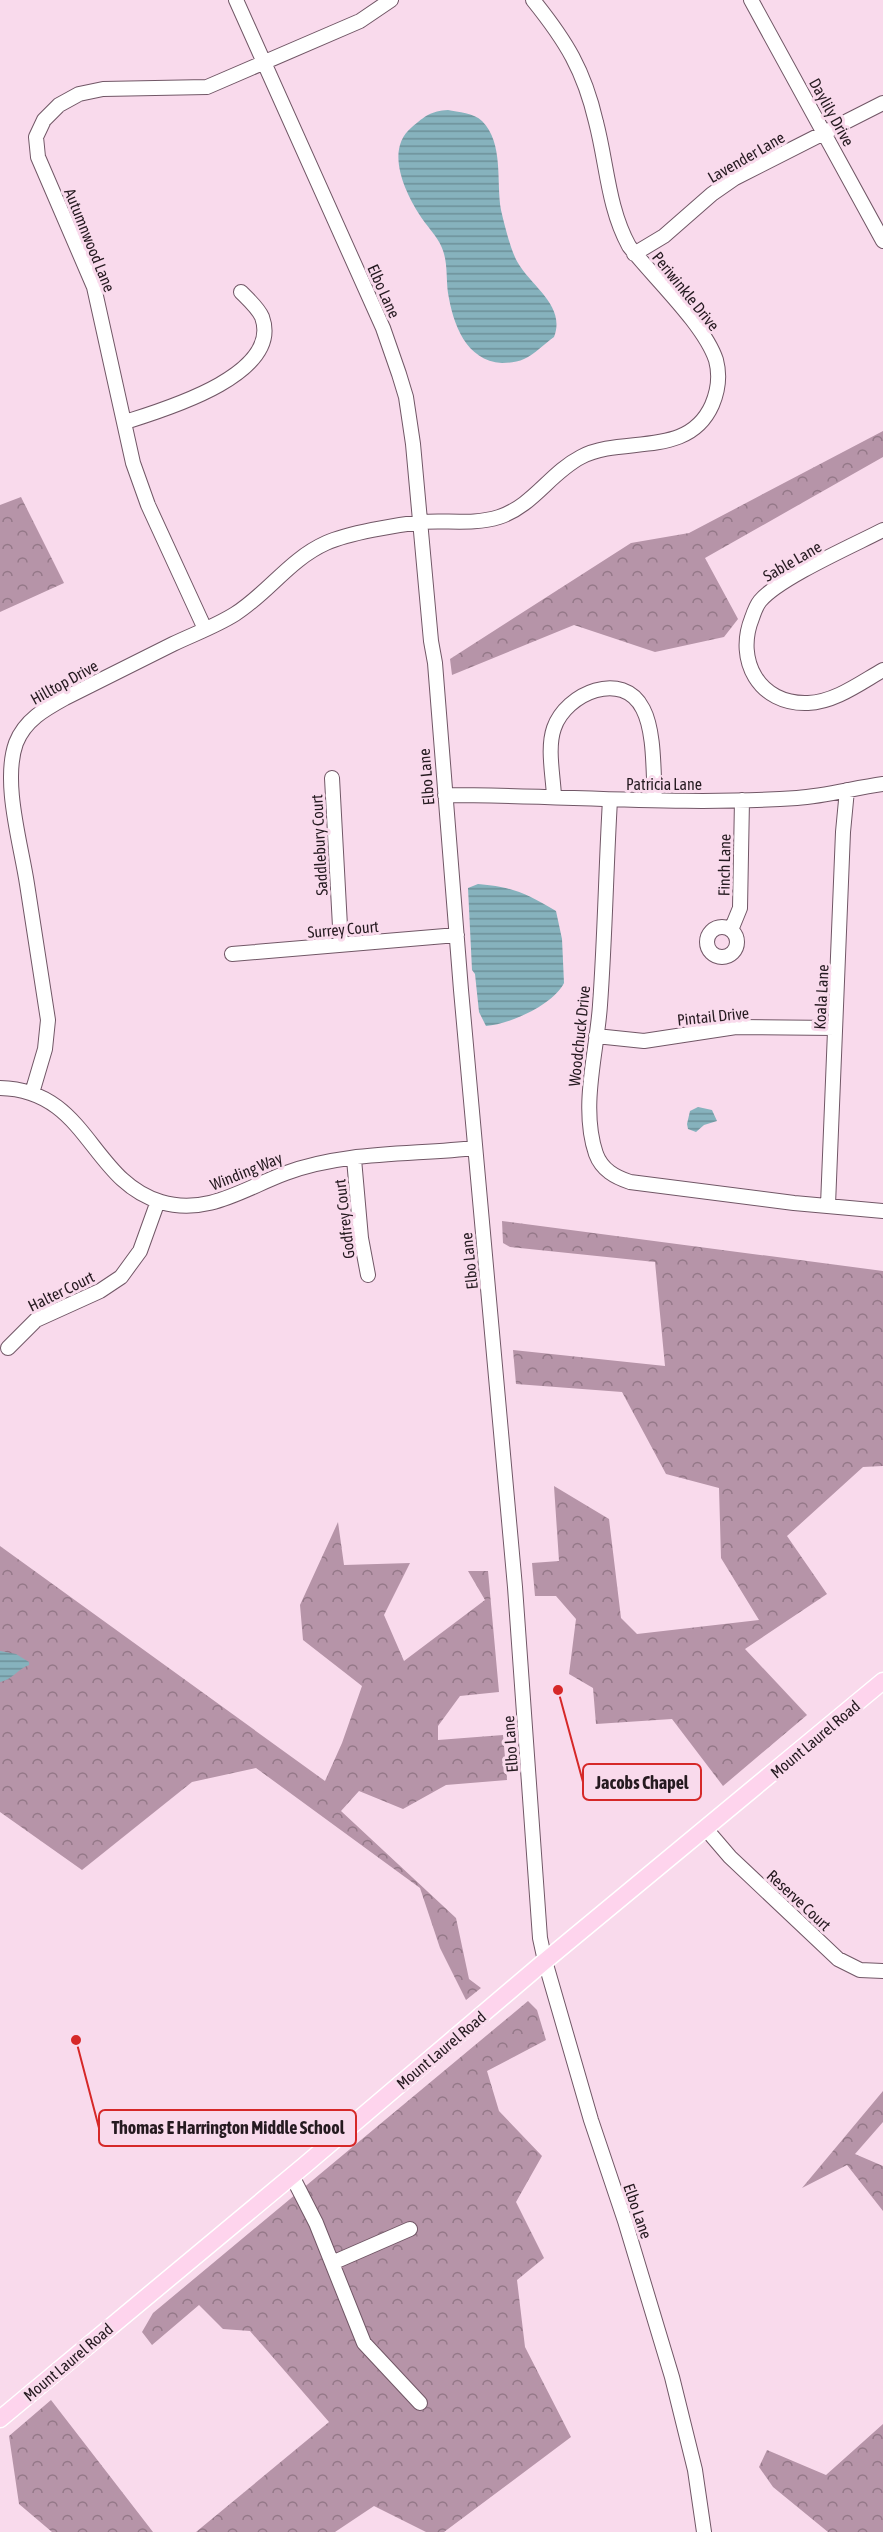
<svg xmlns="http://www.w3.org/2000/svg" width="883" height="2532" font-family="'Asap Condensed',sans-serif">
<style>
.forest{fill:url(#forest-crowns)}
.water{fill:url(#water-rules)}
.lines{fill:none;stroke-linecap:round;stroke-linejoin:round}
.minor-casing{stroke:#715766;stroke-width:16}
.major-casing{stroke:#fff;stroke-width:19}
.minor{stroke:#fff;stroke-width:14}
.major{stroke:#fed4ed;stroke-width:16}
.labels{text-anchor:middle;stroke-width:6;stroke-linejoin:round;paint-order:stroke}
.street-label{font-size:16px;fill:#251a20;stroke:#f9daec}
.leader{fill:none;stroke:#d62828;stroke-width:2}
.callout-dot{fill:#d62828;stroke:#f9daec;stroke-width:2}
.callout{fill:#f9daec;stroke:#d62828;stroke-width:2}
.callout-label{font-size:18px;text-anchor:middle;font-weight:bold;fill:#251a20}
</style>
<defs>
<pattern id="forest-crowns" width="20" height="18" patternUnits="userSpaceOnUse" patternTransform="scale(1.5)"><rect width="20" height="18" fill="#b694a8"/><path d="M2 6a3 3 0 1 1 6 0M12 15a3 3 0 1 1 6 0" fill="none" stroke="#947888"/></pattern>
<pattern id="water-rules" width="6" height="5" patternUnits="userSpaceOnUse" patternTransform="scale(1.5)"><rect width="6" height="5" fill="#86b2bd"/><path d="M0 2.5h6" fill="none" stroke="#6d9099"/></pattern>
</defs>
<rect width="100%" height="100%" fill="#f9daec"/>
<path class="forest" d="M883,431V457L705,558L738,619L724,637L655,652L574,625L452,675L450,659L631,543L689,533Z
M21,497L64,583L0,612V505Z
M502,1221L883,1271V1466L863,1467L787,1536L827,1594L745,1649L807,1715L723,1786L672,1719L596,1724L593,1688L569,1674L576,1619L556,1596H535L532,1563L559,1561L554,1486L609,1519L621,1618L637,1634L759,1620L721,1558L719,1488L666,1474L622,1392L516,1384L513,1350L665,1366L655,1262L510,1247L503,1243Z
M338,1522L344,1565L410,1563L384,1615L404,1661L485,1600L468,1571H488L499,1692L460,1696L438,1726V1740L503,1735L507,1780L446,1785L403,1809L359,1791L341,1811L456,1918L469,1979L481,1988L466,2000L440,1948L420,1888L256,1768L192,1782L82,1870L0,1812V1546L325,1781L342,1743L362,1686L303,1640L300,1605Z
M528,2001L537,2010L546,2040L487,2071L499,2111L542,2156L516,2202L544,2258L517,2280L525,2347L571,2437L444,2532H426L374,2506L335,2532H196L329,2422L250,2331L223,2329L199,2305L152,2345L142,2332L153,2313Z
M883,2091V2122L855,2154L883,2166V2211L847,2165L802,2188Z
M51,2400L153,2532H52L19,2504L9,2436Z
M883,2424V2532H828L773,2487L759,2467L767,2450L826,2475Z"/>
<path class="water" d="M448,110C458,112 474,113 482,121C504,143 496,182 501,210C504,223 511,252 518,263C532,287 566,306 554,337C544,344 535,354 524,359C518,362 509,363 502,363C466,361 453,324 448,293C446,279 448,262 442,248C437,235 426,226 419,214C404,190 385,149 412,127C425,116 431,111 448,110Z
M478,884C513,887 525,893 556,911L562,939L564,983C553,1005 510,1024 486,1026L479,1012L475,974L472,970L468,888Z
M698,1107L712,1110L717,1121L704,1125L696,1132L688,1129L687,1124L690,1111Z
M0,1651L16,1654L29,1662V1665C18,1669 12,1680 0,1682Z"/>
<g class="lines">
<g class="minor-casing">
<path id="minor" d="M236,0L383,328L399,374L406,397L413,444L431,641L435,663L461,990L515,1587L540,1938L545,1961L591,2120L625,2221L672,2377L695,2470L704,2532
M751,0L883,241
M634,254L664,236L712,194L735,178L883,103
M125,422C163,410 283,375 262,317C258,308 248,299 241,292
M883,530C854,545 779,578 760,601C756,606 754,612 752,618C735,660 759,705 808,703C835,702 860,683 883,670
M205,629L148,505L133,463L94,287L38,157L36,137L44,120L59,105L79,94L103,89L207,87L360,21L391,0
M332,778L341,945
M445,795C562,795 680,806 797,798C826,796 854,788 883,784
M554,796C553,775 547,748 554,728C566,693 623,669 643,709C655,732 653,773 655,800
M610,800C606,868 605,937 600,1005C597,1052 580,1107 596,1154C602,1170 615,1177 630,1182L794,1203L883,1211
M707 942a15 15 0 1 1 30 0a15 15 0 1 1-30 0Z
M731,930L740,908L742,800
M232,954L457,935
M596,1036L644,1041L736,1027L835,1028
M0,1088C88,1090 90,1181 161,1202C207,1216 245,1188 286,1173C345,1151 413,1155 475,1148
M32,1093L45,1049L48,1020C41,975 34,929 27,884C21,844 2,782 16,743C25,720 45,709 65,698C101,680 137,662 173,644C194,634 216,626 235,614C268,593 290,559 326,543C348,533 396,525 421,522C447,520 474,525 499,517C533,506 550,473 581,457C623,435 688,459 712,405C718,391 720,375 716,360C704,324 653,277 629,246C608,208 607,164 596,122C584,70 566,41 533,0
M354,1159L361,1238L368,1275
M828,1205L843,832L847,790
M8,1348L36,1320L100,1291L121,1277L140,1251L158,1201
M706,1829L730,1857L838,1959L860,1970L883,1971
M292,2176L316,2223L364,2343L420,2403
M332,2263L410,2229"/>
</g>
<g class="major-casing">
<path id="major" d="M0,2419L305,2165L545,1961L883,1681"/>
</g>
<use href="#minor" class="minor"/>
<use href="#major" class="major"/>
</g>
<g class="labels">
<g class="street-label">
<text transform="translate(832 112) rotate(61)" y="6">Daylily Drive</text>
<text transform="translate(746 157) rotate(-30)" y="6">Lavender Lane</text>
<text transform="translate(90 240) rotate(68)" y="6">Autumnwood Lane</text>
<text transform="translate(384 291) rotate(66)" y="6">Elbo Lane</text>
<text transform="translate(686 291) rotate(51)" y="6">Periwinkle Drive</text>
<text transform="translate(792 561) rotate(-30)" y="6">Sable Lane</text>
<text transform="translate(64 682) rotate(-29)" y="6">Hilltop Drive</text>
<text transform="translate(426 777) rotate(-95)" y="6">Elbo Lane</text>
<text x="664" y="790">Patricia Lane</text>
<text transform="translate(319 845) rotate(-93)" y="6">Saddlebury Court</text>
<text transform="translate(724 865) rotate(-89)" y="6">Finch Lane</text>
<text transform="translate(343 929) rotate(-5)" y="6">Surrey Court</text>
<text transform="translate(821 997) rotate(-87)" y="6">Koala Lane</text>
<text transform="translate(713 1016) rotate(-6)" y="6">Pintail Drive</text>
<text transform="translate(579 1036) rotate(-84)" y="6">Woodchuck Drive</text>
<text transform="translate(246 1171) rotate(-22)" y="6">Winding Way</text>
<text transform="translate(344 1219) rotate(-97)" y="6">Godfrey Court</text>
<text transform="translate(469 1261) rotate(-96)" y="6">Elbo Lane</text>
<text transform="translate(61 1291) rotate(-26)" y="6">Halter Court</text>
<text transform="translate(815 1739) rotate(-40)" y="6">Mount Laurel Road</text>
<text transform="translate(510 1744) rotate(-94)" y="6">Elbo Lane</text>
<text transform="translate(799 1900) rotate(43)" y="6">Reserve Court</text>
<text transform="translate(441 2050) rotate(-40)" y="6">Mount Laurel Road</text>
<text transform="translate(638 2211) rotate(71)" y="6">Elbo Lane</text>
<text transform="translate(68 2362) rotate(-40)" y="6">Mount Laurel Road</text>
</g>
</g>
<path class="leader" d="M558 1690L583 1782M76 2040L99 2128"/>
<g class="callout-dot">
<circle cx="558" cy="1690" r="6"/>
<circle cx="76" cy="2040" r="6"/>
</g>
<g class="callout">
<rect x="583" y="1764" width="118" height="36" rx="6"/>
<rect x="99" y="2110" width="257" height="36" rx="6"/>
</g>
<g class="callout-label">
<text x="642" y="1789">Jacobs Chapel</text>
<text x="228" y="2134">Thomas E Harrington Middle School</text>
</g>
</svg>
